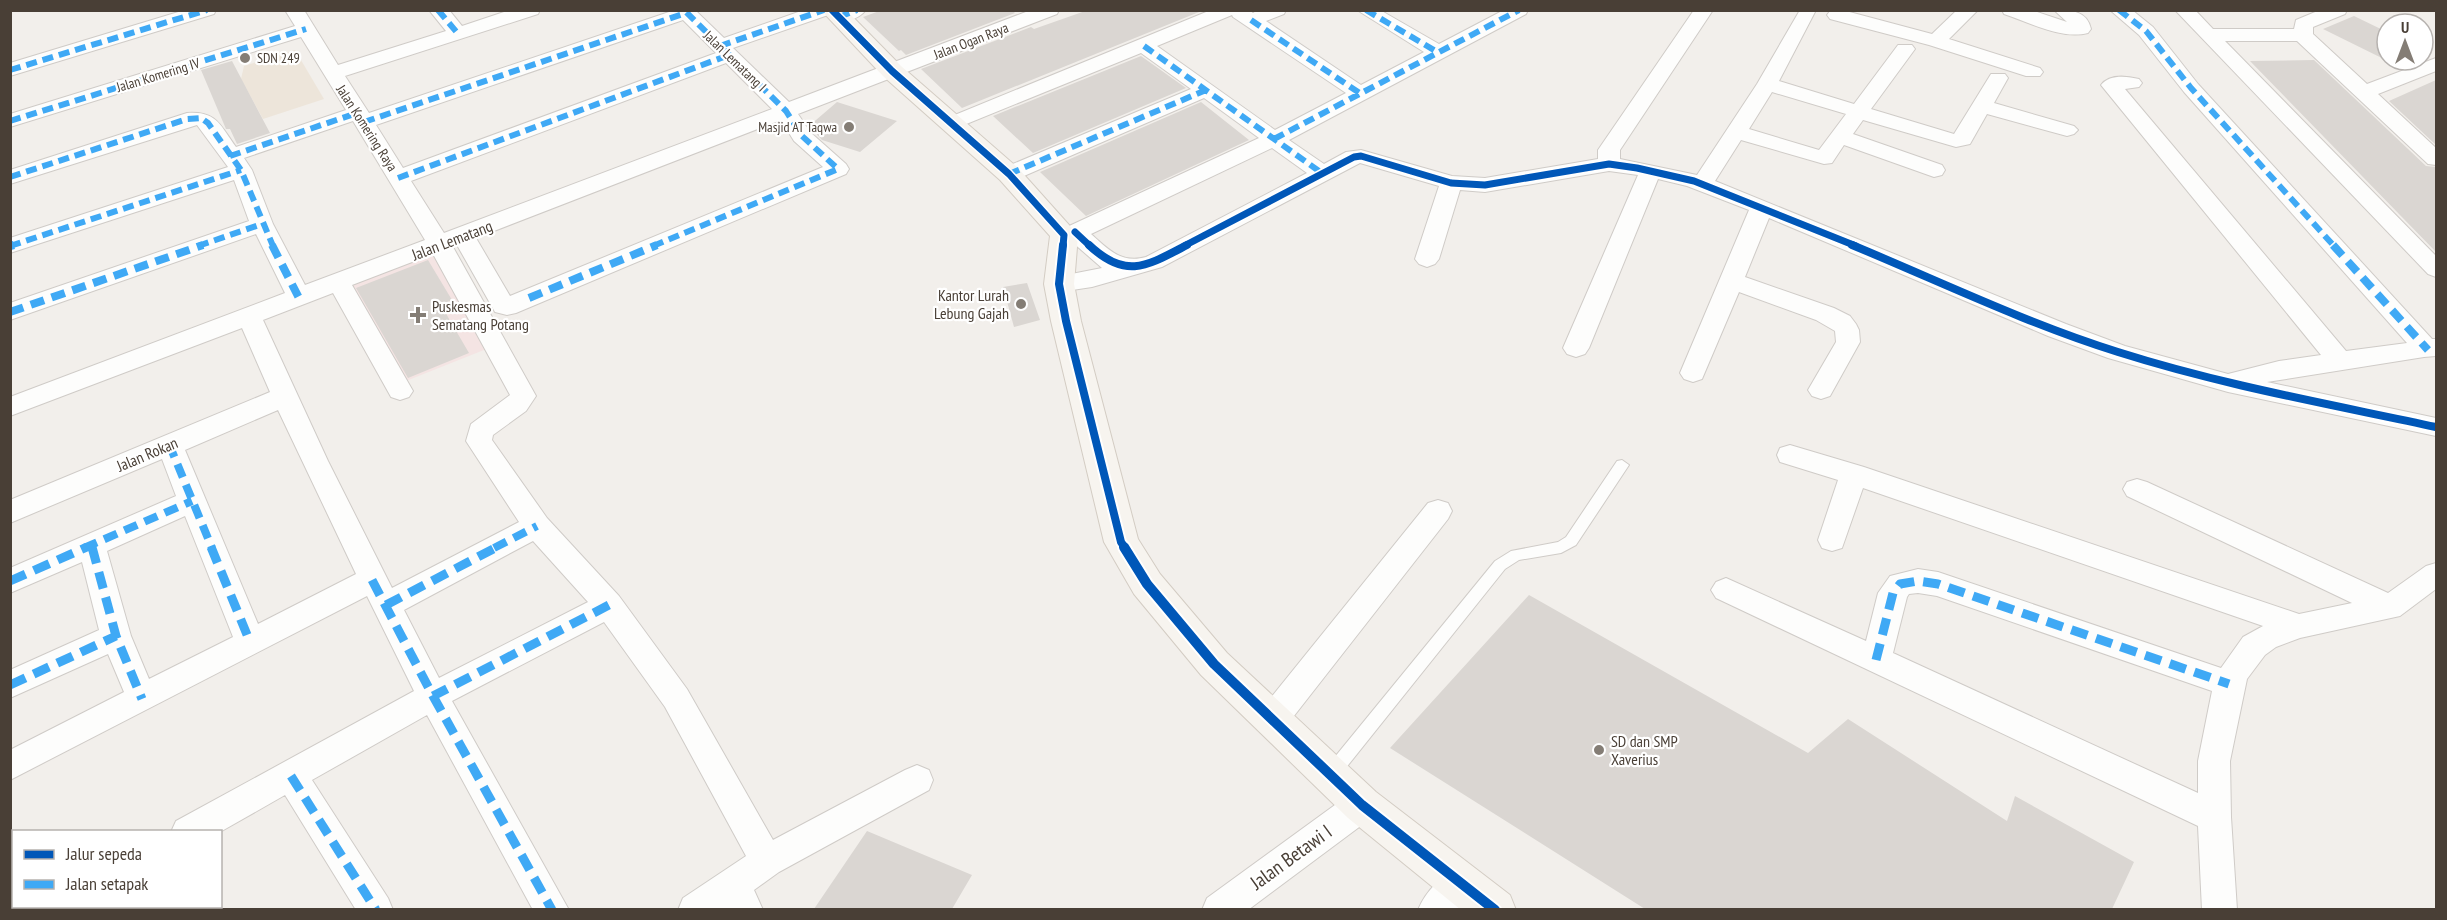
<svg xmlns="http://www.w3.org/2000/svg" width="2447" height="920" font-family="'PT Sans Narrow',sans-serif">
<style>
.education{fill:#ede5da}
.medical{fill:#f4e4e3}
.building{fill:#dad6d2}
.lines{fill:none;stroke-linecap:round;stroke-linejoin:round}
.lane-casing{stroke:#cfcbc7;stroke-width:2}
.street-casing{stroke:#cfcbc7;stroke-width:2}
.secondary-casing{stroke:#d3ccc3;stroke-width:2}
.lane{fill:#fdfdfc;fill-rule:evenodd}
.street{fill:#fdfdfc;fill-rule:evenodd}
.secondary{fill:#f7f4ef;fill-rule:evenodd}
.quiet-far2{stroke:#3fa9f5;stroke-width:6;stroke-dasharray:11 6;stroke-linecap:butt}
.quiet-far1{stroke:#3fa9f5;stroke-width:8;stroke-dasharray:14 8;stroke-linecap:butt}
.quiet{stroke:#3fa9f5;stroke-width:9;stroke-dasharray:17 9;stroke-linecap:butt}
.cycleway-far2-casing{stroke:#fff;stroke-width:10}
.cycleway-far1-casing{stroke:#fff;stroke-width:12}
.cycleway-casing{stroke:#fff;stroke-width:14}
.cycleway-far2{stroke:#0057b8;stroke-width:7}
.cycleway-far1{stroke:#0057b8;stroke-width:8}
.cycleway{stroke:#0057b8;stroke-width:10}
.poi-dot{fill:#847d75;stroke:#fff;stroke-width:2}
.labels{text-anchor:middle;stroke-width:4.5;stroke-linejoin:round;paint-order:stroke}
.far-street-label{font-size:14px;fill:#493f36;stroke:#fff}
.far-poi-label{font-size:14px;fill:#493f36;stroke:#fff;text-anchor:start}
.street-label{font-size:16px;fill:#493f36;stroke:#fff}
.poi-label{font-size:16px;fill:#493f36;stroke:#fff;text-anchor:start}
.near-street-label{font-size:20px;fill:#493f36;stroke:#fff}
</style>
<rect width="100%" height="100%" fill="#f2efeb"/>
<path class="education" d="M295,50L324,99L263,119L241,79L244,66Z"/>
<path class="medical" d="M437,249L489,348L401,383L346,283Z"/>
<path class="building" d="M882,10H1012L1015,13L906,55L901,50L899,51L863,17Z
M1088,10H1204L962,108L921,69L1031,27L1034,29Z
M2354,16L2387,32V60H2421L2402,68L2323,29Z
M1141,56L1186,88L1033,153L993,116Z
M2314,60L2426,166L2436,167V252L2250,61Z
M232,61L270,133L237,144L230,129H226L201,70Z
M2436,80V145L2389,101Z
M837,102L897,121L860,152L822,140L809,126Z
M1201,102L1249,140L1086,216L1040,172Z
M428,260L452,300L441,305L469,353L408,378L356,288Z
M1027,283L1040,320L1014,327L1003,287Z
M1529,595L1808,753L1848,719L2007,821L2015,796L2134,862L2112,909H1645L1390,748Z
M867,831L972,875L952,909H814Z"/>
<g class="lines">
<g class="lane-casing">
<path id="lane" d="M1622,460L1629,465L1576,545L1561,553L1519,560L1505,569L1337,779L1331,781L1325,779L1323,774L1325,769L1495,561L1511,551L1558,542L1566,537L1617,461Z"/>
</g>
<g class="street-casing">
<path id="street" d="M185,10H216L214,14L10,76V63Z
M285,10H304L338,65L446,31L429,10H449L462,26L510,10H540L538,14L345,76L369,113L675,10H695L724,38L804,10H833L831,14L733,48L789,102L1031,10H1059L1057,14L798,114L810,132L846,164L849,169L846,174L516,313L507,315L495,312L457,245L453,247L536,396L526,411L493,435L492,440L547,518L619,596L687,689L773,840L905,770L917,765L929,770L933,780L929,790L779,872L754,890L763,910H678L683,898L746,856L665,707L604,622L452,701L569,910H533L427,715L312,780L388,898L393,910H356L285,795L220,832H171L176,821L414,691L367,596L10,780V750L124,692L108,654L10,698V670L99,630L82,562L10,593V568L176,496L162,459L10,523V500L270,392L242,328L10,416V397L285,293L256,234L10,320V303L249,221L234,180L10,253V238L228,167L197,125L10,184V170L187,113C217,111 220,125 236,147L346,110L301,37L10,127V114L295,26ZM683,20L716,53L403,168L376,125ZM726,63L772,109L444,233L411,181ZM781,120L794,141L823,167L510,296L476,238ZM353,121L425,240L305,285L273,224L252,170L244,158ZM433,254L510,395L471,424L466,441L519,522L392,588L328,461L263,320L333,293L391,397L400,400L409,397L413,391L352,285ZM278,410L356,574L258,624L185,450ZM185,516L233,637L149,679L131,636L107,551ZM533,541L588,602L439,678L404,610Z
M839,10H866C859,19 843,24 832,21L829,17Z
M1211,10H1249L1253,13L1258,10H1286L1284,14L1266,21L1361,85L1424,52L1357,10H1380L1439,44L1504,10H1528L1526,14L1289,140L1324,164L1346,152L1361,150L1452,176L1485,178L1598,159V150L1694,10H1713L1620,150V159L1697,175L1757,84L1800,10H1816L1779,81L1854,104L1898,45H1912L1915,49L1871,109L1954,134L1991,74H2005L2008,78L1994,103L2074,126L2078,130L2074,134L2067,136L1987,114L1970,144L1956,147L1863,120L1853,134L1942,165L1945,170L1942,175L1934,177L1844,145L1832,163L1824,164L1741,140L1715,181L2066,324L2125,346L2228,374L2279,361L2321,355L2101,85C2109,74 2127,76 2139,79L2142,83L2139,87L2125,89L2346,351L2407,343L2184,92L2139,35L2110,10H2132L2153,27L2198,84L2432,339H2436V356L2424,357L2267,382L2436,418V436L2228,392L2108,358L2048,336L1769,218L1745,277L1834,308L1850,316L1856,324L1859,330L1860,342L1830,396L1821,399L1812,396L1808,390L1836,342L1835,331L1816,320L1739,292L1702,379L1693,382L1684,379L1680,373L1749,210L1687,186L1658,179L1589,348L1585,354L1576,357L1567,354L1563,348L1638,175L1609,171L1485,192L1460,190L1439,259L1435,264L1427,267L1419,264L1415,259L1439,186L1360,163L1162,267L1092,287L1059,292L1051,290L1047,284L1051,278L1102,268L1071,241L1064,242L1056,240L1052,235L1056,230L1067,227L1259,138L1204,98L1017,179L1009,181L1001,179L998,174L1001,169L1191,89L1141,53L959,127L952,129L945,127L941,123L945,119ZM1232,15L1233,17L1346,93L1275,130L1157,46ZM1772,92L1846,114L1819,150L1749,129ZM1272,148L1307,173L1146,257C1121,264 1108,249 1091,234Z
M1842,10L1932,34L1957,10H1978L1949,39L2040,68L2043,72L2040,76H2026L1929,45L1830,19L1827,15L1830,11Z
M2002,10H2031L2067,22L2054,10C2070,10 2087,10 2091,29L2088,33C2061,40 2029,22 2004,14Z
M2175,10H2195L2213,29H2294L2296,20L2320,10H2347L2345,14L2313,27V34L2367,84L2436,58V71L2378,94L2436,148V165L2428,164L2297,41H2225L2436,256V277L2428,274Z
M1790,445L1864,467L2299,614L2352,603L2127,496L2123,489L2127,482L2137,479L2147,482L2388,593L2426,566L2436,563V589L2400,616L2300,638L2276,647L2265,655L2247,679L2230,761L2231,817L2237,910H2202L2198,826L1716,598L1711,590L1716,582L1726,578L1866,641L1878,593L1890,576L1918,569L1938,572L2221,668L2243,637L2263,626L1863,488L1842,548L1832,551L1822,548L1818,540L1838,480L1780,462L1777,455L1780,448ZM1918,593L1937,596L2212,691L2198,761V793L1893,653L1907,597L1909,594Z
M1438,500L1448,503L1452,511L1448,519L1283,730L1272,734L1261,730L1256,720L1261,710L1428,503Z
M1362,790L1374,794L1379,805L1374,816L1248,910H1202L1207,898L1350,794Z
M1461,867L1473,871L1478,883L1473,895L1459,910H1418C1426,891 1442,874 1461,867Z
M27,906H65L64,910H26Z"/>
</g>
<g class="secondary-casing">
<path id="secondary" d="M821,10H846L901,66L1018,168L1078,235L1074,284L1081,321L1138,539L1160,574L1227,653L1376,792L1510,895L1516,910H1461L1348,818L1201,675L1134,594L1104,542L1051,321L1044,284L1050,236L1000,180L883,76Z"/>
</g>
<use href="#lane" class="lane"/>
<use href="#street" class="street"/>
<use href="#secondary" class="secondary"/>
<path class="quiet-far2" d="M438,10L459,35
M1366,10L1439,53
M2119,10L2146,31L2191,88L2334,246
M839,17L857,10
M1251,20L1361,94
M720,46L824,10
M1144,46L1323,174
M10,70L207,10
M10,121L306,29
M364,122L686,13
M1274,139L1519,10
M230,156L357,113
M1009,174L1206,90
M10,177L187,119L201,118L208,123L241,170L273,246
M398,178L729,55
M10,246L241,170
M198,246L262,224
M653,246L838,169L802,136L786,111L684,10"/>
<path class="quiet-far1" d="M272,245L299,298
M2333,245L2428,350
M10,246L14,245
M529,298L657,245
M10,312L203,245
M169,444L212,548
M84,548L192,501
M494,548L537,526"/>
<path class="quiet" d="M92,547L116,636L142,699
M211,547L250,642
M372,580L433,696L609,605
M10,581L87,547
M386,605L497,547
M1876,660L1893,593L1900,584L1918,581L1938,584L2229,684
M10,685L116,636
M433,696L552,910
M291,776L376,910"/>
<g class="cycleway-far2-casing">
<path id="cycleway-far2" d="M832,10L892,71L1009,174L1064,235L1063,246
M1075,232L1090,246
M1184,246L1354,157L1361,156L1451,183L1485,185L1609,164L1637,168L1694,181L1856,246"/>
</g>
<g class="cycleway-far1-casing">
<path id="cycleway-far1" d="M1063,245L1059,284L1066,321L1121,542L1125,548
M1089,245C1126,280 1147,266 1187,245
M1852,245C1939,281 2028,324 2118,352C2222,385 2329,404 2436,427"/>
</g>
<g class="cycleway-casing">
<path id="cycleway" d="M1124,547L1147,584L1214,664L1362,805L1495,910"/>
</g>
<use href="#cycleway-far2" class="cycleway-far2"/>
<use href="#cycleway-far1" class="cycleway-far1"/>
<use href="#cycleway" class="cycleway"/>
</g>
<g class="poi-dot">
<circle cx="245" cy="58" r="6"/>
<circle cx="849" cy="127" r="6"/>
<circle cx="1021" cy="304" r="6"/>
<path d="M415 306h6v6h6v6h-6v6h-6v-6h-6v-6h6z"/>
<circle cx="1599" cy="750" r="6"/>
</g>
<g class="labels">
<g class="far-street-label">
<text transform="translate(971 41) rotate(-21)" y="5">Jalan Ogan Raya</text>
<text transform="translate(735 61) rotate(44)" y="5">Jalan Lematang I</text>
<text transform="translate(158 75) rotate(-17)" y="5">Jalan Komering IV</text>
<text transform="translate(367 128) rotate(57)" y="5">Jalan Komering Raya</text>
</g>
<g class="far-poi-label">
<text x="257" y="63">SDN 249</text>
<text x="837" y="132" text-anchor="end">Masjid AT Taqwa</text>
</g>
<g class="street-label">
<text transform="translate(452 240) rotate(-21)" y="6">Jalan Lematang</text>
<text transform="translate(147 454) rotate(-23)" y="6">Jalan Rokan</text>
</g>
<g class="poi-label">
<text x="1009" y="301" text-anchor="end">Kantor Lurah<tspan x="1009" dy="18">Lebung Gajah</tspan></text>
<text x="432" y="312">Puskesmas<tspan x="432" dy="18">Sematang Potang</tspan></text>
<text x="1611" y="747">SD dan SMP<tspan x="1611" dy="18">Xaverius</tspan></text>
</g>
<g class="near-street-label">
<text transform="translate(1291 857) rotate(-36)" y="7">Jalan Betawi I</text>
</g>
</g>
<rect width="2447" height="920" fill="none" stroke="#493f36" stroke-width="24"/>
<rect x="12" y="830" width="210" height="78" fill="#ffffff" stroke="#b6b2af" stroke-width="1.5"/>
<rect x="24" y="850" width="30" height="9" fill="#0057b8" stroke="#b6b2af" stroke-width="1.5"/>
<text x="66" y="860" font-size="18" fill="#493f36">Jalur sepeda</text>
<rect x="24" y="880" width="30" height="9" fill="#3fa9f5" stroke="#b6b2af" stroke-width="1.5"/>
<text x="66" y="890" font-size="18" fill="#493f36">Jalan setapak</text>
<g transform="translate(2405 42)"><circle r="28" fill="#ffffff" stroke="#b6b2af" stroke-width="1.5"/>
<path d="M0-4.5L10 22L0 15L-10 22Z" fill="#847d75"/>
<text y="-9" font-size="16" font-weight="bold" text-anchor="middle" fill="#493f36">U</text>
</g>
</svg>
